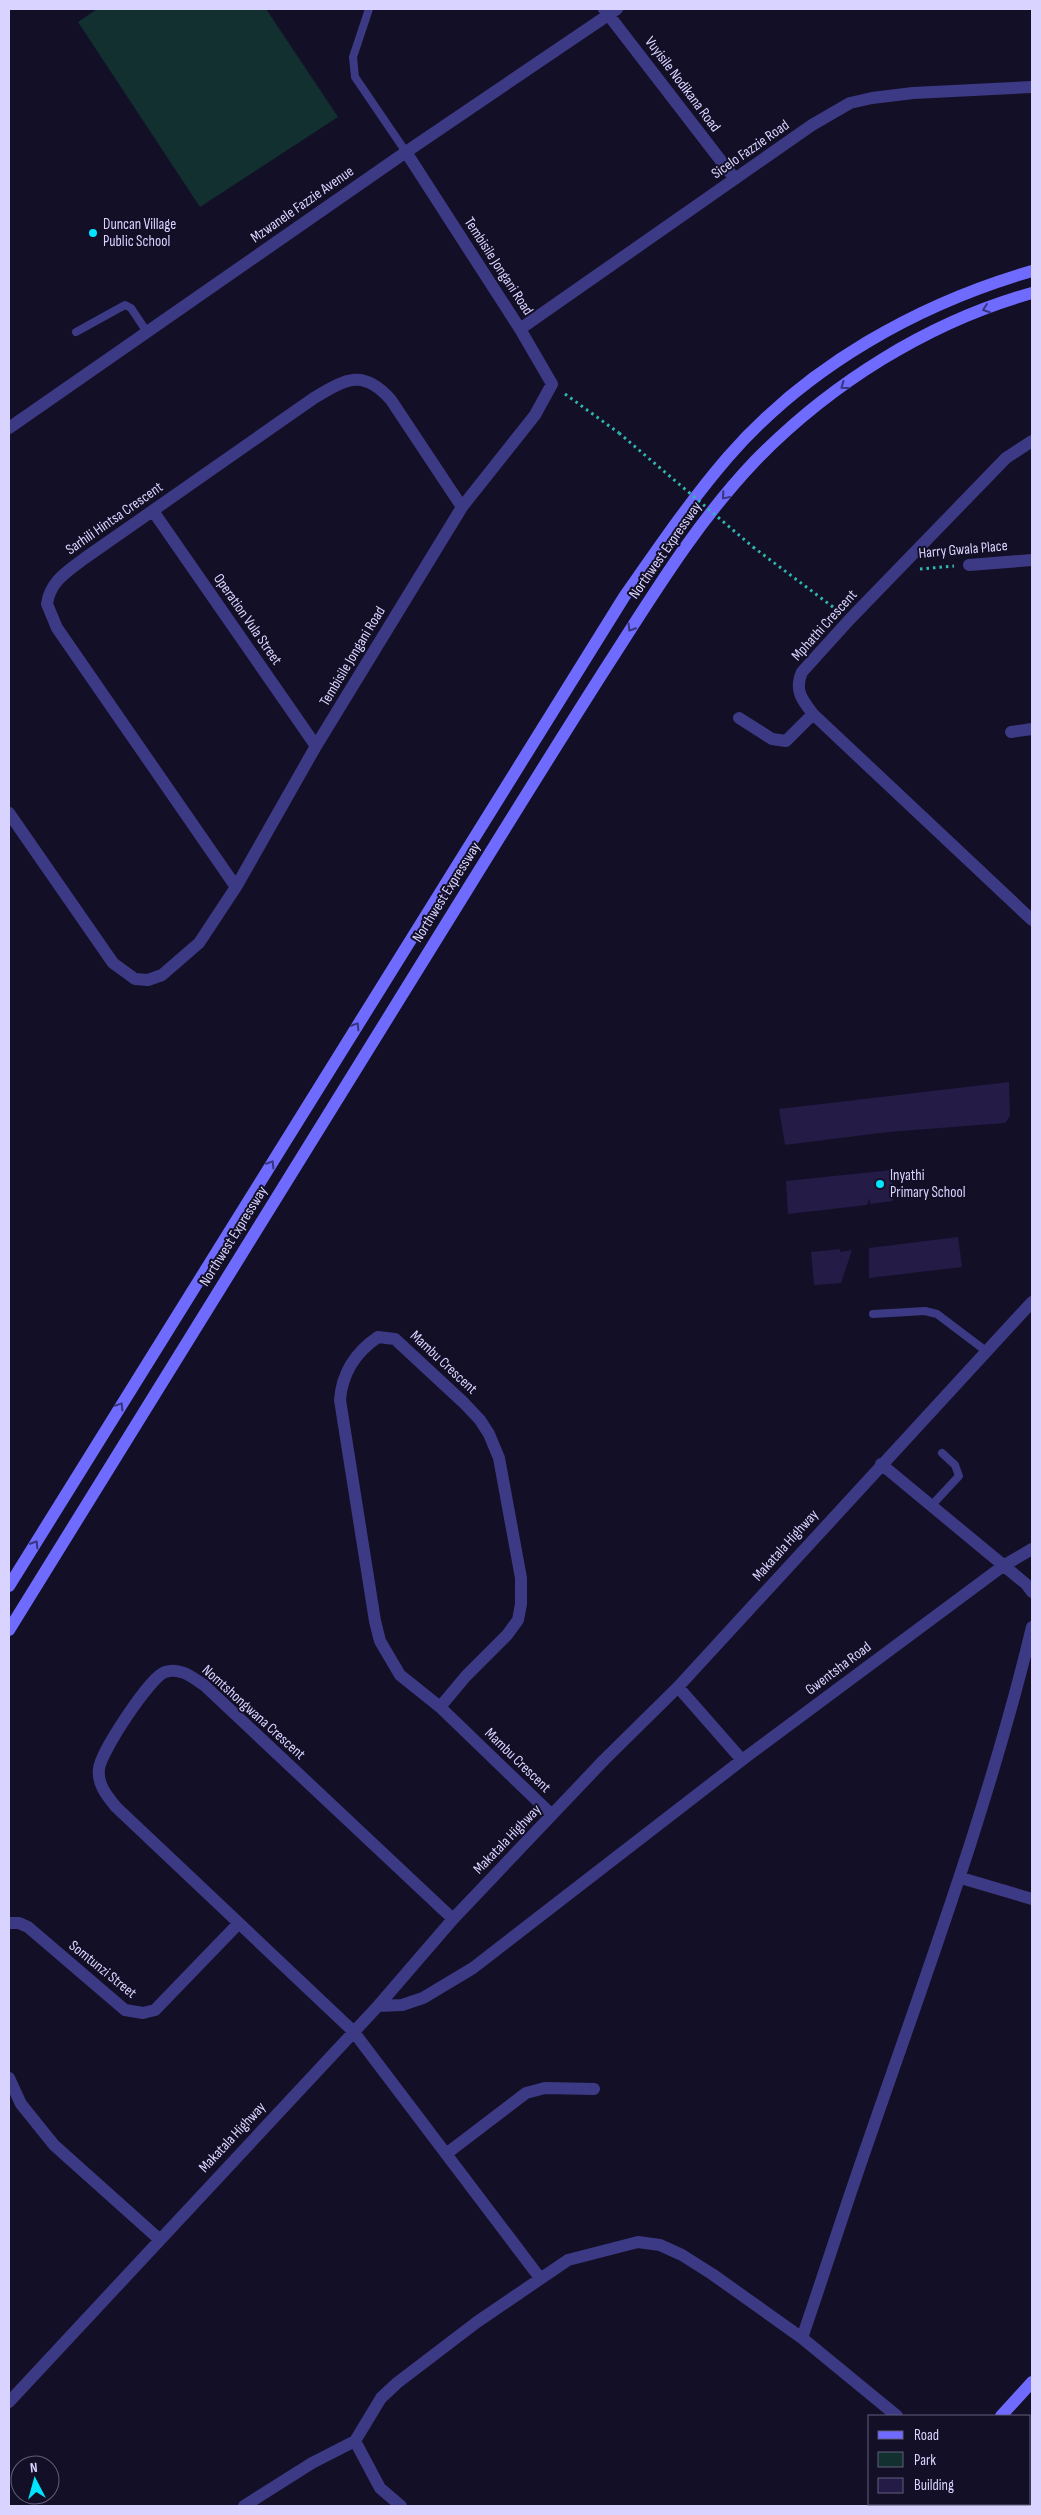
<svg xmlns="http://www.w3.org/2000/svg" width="1041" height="2515" font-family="'Sofia Sans Condensed',sans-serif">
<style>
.green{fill:#12302f}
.building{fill:#241b47}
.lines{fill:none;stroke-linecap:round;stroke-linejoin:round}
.path{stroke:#2fb8b0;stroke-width:3;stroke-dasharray:2.5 4;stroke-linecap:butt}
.lane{stroke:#3d3a85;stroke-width:8}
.street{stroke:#3d3a85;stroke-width:12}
.secondary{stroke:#6f6bff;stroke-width:12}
.path-bridge{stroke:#2fb8b0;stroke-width:3;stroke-dasharray:2.5 4;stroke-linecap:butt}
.oneway{stroke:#38347d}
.poi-dot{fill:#00e5ff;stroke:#130f26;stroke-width:2}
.labels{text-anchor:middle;stroke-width:4;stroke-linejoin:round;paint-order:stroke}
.street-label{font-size:15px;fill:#d9d4ff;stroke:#130f26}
.poi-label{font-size:15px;fill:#d9d4ff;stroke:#130f26;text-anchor:start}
</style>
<rect width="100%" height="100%" fill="#130f26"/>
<path class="green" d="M97,9H266L338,117L200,207L78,22Z"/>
<path class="building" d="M1009,1082L1010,1116L1005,1123L888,1132L785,1145L779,1109Z
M892,1170L893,1201L870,1204V1198L867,1205L788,1214L786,1181Z
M958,1237L962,1267L869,1278V1248Z
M840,1249V1252L852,1250L841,1283L814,1285L811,1252Z"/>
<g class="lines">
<path class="path" d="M565,394L619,433
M753,547L837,610
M920,569L954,566"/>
<path class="lane" d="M369,9L353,57L355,77L406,152
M76,332L125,305L131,308L147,332
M873,1314L925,1311L937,1314L986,1351
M931,1506L959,1476L955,1465L942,1453"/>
<path class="street" d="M604,9L735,179
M520,329L812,125L850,103L872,98L913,93L1032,87
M9,428L406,152L617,9
M1032,441L1006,458L850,619L802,672C794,690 802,700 813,714L1032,920
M153,511L316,746
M969,565L1032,560
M739,718L772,739L786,741L813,714
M1011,732L1032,729
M9,813L113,963L135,979L148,980L162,975L199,943L236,887L316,746L462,507L535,415L552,384L520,329L406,152
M236,887L57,628L47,604C50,581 68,571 85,558L314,398C346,379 363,368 391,400L462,507
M881,1464L1026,1584L1032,1592
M678,1687L742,1760L1003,1566L1032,1549
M440,1707L466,1676L507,1635L518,1620L521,1604V1578L499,1458L489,1434L480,1420L464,1403L395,1339L378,1337C356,1352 342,1373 340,1400L375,1621L380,1641L400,1675L440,1707L552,1815
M961,1878L1032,1899
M453,1919L204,1685C192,1677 180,1667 165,1672C150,1677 100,1753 99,1769C97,1784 107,1796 116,1807L353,2031L540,2278
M9,1923H19L28,1927L125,2010L143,2013L155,2010L239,1923
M378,2006L402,2005L423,1998L473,1968L742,1760
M9,2078L21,2104L54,2145L159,2239
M446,2154L526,2093L545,2088L594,2089
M802,2338C824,2274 844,2211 866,2148C926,1974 989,1806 1032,1627
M9,2402L378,2006L453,1919L604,1760L678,1687L1032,1302
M355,2441L380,2488L401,2506
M244,2506L312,2463L355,2441L381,2398L397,2383L477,2322L568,2260L638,2242L660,2245L682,2255L712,2274L802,2338L897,2416"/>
<path class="secondary" d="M9,1586L624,597C657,550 690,501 728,457C807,366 918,304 1032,271
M9,1630C160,1382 314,1136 467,890C514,814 561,738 609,663C654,593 697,522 755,461C830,384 928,322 1032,293
M1001,2416L1032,2382
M921,2506L923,2504"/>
<path class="path-bridge" d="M619,433L753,547"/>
</g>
<defs><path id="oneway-chevron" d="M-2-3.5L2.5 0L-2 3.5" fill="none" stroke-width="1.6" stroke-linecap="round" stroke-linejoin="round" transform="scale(1.25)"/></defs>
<g class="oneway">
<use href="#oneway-chevron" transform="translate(986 309) rotate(160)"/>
<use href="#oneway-chevron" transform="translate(844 386) rotate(144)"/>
<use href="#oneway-chevron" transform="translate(725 496) rotate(131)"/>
<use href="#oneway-chevron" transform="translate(631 628) rotate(122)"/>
<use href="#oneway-chevron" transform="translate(356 1026) rotate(-58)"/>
<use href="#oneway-chevron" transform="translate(271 1164) rotate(-58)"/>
<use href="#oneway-chevron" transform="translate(120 1406) rotate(-58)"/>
<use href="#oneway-chevron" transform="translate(35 1544) rotate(-58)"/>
</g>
<g class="poi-dot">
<circle cx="93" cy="233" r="5"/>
<circle cx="880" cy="1184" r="5"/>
</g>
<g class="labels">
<g class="street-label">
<text transform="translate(683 84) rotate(53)" y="5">Vuyisile Nodikana Road</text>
<text transform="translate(750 149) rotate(-35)" y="5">Sicelo Fazzie Road</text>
<text transform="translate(302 204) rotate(-35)" y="5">Mzwanele Fazzie Avenue</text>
<text transform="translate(499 266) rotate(57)" y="5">Tembisile Jongani Road</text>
<text transform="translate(114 518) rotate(-35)" y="5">Sarhili Hintsa Crescent</text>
<text transform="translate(963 549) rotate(-5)" y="5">Harry Gwala Place</text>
<text transform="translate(665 550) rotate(-55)" y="5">Northwest Expressway</text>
<text transform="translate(248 619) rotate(55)" y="5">Operation Vula Street</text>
<text transform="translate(824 625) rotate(-48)" y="5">Mphathi Crescent</text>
<text transform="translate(352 656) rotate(-59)" y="5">Tembisile Jongani Road</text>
<text transform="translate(446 892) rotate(-58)" y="5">Northwest Expressway</text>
<text transform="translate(233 1236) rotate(-58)" y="5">Northwest Expressway</text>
<text transform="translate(444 1362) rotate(43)" y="5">Mambu Crescent</text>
<text transform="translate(785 1545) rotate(-48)" y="5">Makatala Highway</text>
<text transform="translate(838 1668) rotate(-37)" y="5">Gwentsha Road</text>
<text transform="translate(254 1712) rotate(42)" y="5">Nomtshongwana Crescent</text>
<text transform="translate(518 1760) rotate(44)" y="5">Mambu Crescent</text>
<text transform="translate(507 1839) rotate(-46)" y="5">Makatala Highway</text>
<text transform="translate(103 1969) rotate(39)" y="5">Somtunzi Street</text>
<text transform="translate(232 2137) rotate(-47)" y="5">Makatala Highway</text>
</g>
<g class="poi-label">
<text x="103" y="229">Duncan Village<tspan x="103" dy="17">Public School</tspan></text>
<text x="890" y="1180">Inyathi<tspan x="890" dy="17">Primary School</tspan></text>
</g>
</g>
<rect width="1041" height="2515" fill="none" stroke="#d9d4ff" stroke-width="20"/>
<rect x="868" y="2415" width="162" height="90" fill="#130f26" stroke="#625e7d"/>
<rect x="878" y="2431" width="25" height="8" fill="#6f6bff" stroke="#625e7d"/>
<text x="914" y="2440" font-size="15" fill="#d9d4ff">Road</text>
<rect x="878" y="2452" width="25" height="15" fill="#12302f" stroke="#625e7d"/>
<text x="914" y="2465" font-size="15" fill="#d9d4ff">Park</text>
<rect x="878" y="2478" width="25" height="15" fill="#241b47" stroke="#625e7d"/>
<text x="914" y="2490" font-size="15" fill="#d9d4ff">Building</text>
<g transform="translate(35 2480) rotate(354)"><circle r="24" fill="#130f26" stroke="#625e7d"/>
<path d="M0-4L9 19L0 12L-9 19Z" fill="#00e5ff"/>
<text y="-8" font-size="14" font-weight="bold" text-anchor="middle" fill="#d9d4ff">N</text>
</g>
</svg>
